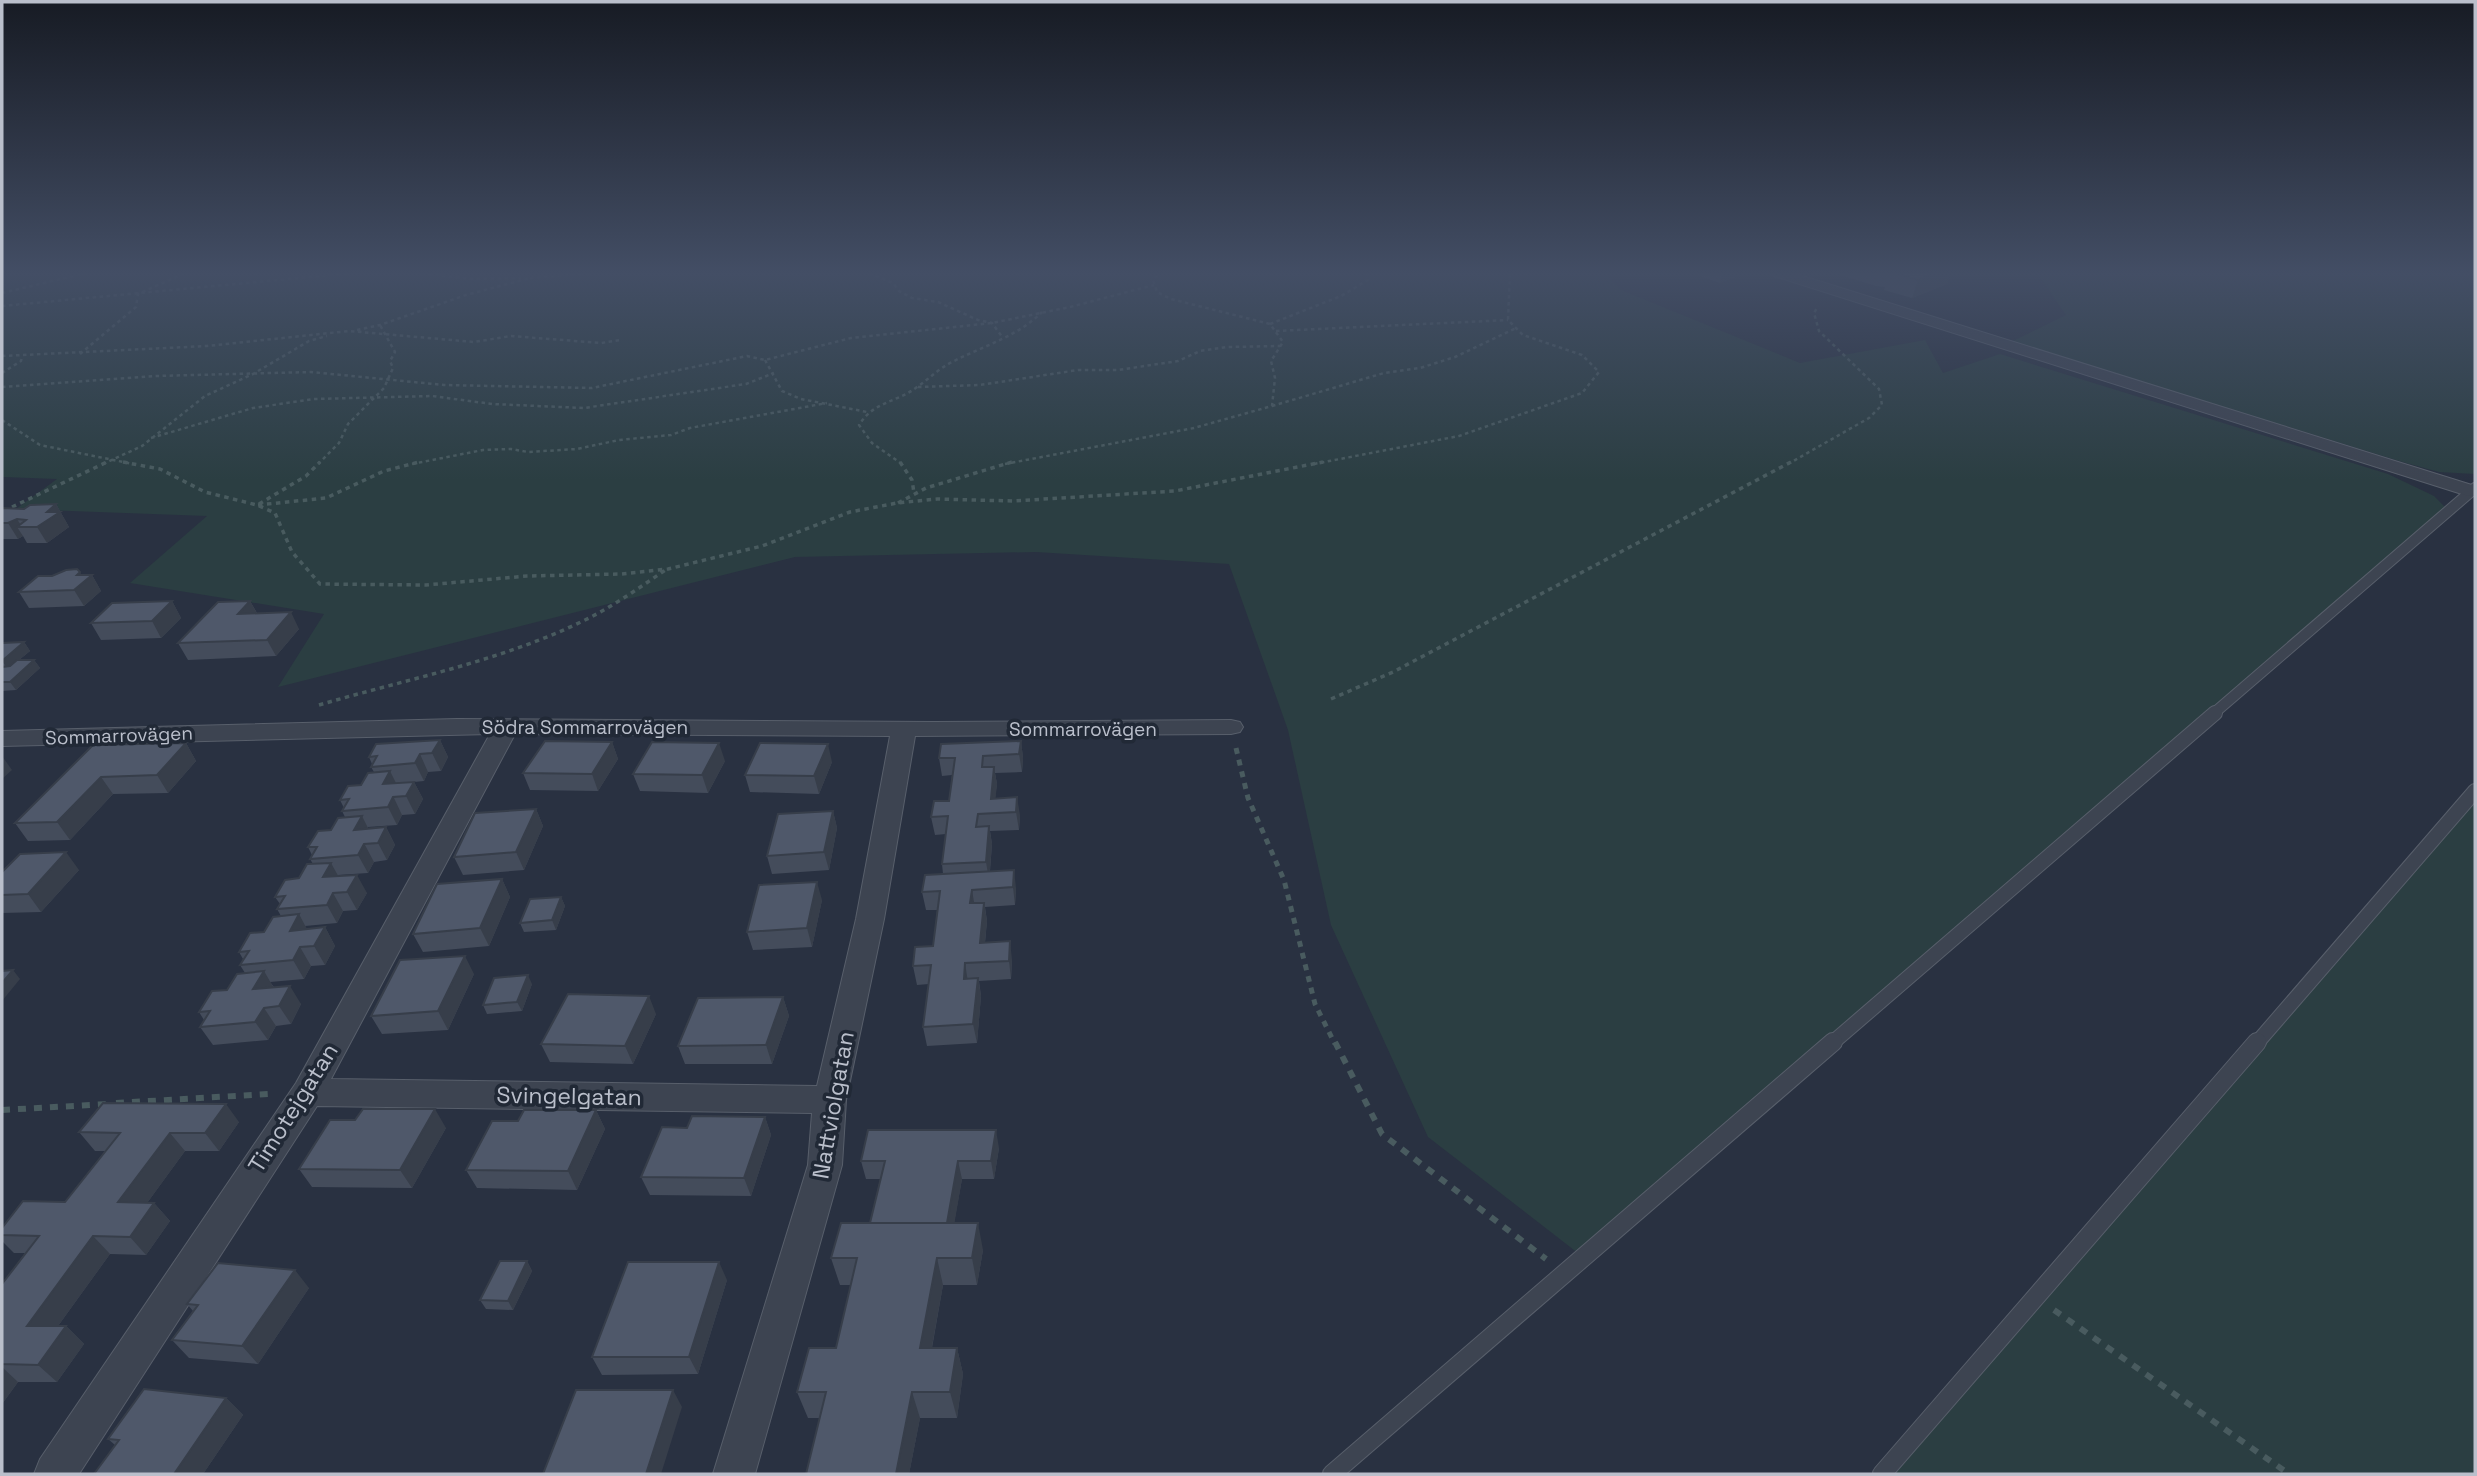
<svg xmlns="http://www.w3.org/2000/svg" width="2477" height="1476" font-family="'Space Grotesk',sans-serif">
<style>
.green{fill:#2b3e42}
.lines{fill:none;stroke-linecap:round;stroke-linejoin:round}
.lane-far2-casing{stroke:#585f6b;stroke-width:12}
.lane-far1-casing{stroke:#585f6b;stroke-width:16}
.lane-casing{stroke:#585f6b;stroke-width:20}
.street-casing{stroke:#585f6b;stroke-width:2}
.path-far3{stroke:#495b5f;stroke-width:2.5;stroke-dasharray:3.5 3.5;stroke-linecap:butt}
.path-far2{stroke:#495b5f;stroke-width:3.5;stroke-dasharray:4.5 4.5;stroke-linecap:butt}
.path-far1{stroke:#495b5f;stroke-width:5;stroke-dasharray:6 6;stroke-linecap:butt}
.path{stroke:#495b5f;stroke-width:6;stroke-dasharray:8 8;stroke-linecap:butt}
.lane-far2{stroke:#3d4451;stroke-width:10}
.lane-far1{stroke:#3d4451;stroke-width:14}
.lane{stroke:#3d4451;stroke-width:18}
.street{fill:#3d4451;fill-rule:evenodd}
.wall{fill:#444c5b}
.shaded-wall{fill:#373e4a}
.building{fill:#4f586a;stroke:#373e4a;stroke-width:2}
.labels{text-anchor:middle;stroke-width:7;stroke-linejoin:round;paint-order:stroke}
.street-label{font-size:19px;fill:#babfcb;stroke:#212936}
.near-street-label{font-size:23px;fill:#babfcb;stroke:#212936}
</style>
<rect width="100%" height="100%" fill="#293141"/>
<path class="green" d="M2,273H1604L1621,290L1800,363L1925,340L1943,373L2000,354L2388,474L2434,496L2449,511L1583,1257L1428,1137L1331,925L1288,730L1229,564L1036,552L795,557L278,687L324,614L130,583L207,516L16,509L57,479L2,477Z
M2037,273H2475V474L2439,472L2399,461L2011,342L2066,315Z
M2475,791V1474H1882Z"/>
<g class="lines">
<g class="lane-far2-casing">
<path id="lane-far2" d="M2213,714L2475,488"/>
</g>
<g class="lane-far1-casing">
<path id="lane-far1" d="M1831,1044L2215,713
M2256,1044L2475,791"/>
</g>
<g class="lane-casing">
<path id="lane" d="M1332,1474L1833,1042
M1882,1474L2257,1042"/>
</g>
<g class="street-casing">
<path id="street" d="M1772,273H1793L2475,486V496L2465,495L1774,276Z
M457,719L935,722L1231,720L1240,722L1243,727L1240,732L1231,734L915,736L884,919L846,1100L842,1165L755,1474H713L808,1165L812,1113L317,1106L79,1474H34L40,1459L296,1083L490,734L2,746V731ZM515,734L890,736L856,919L817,1086L331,1079Z"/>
</g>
<path class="path-far3" d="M421,273L471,279L521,278
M869,273L893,283L899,291L912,298L938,302L978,320L992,323L1003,338
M530,278L592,273
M2,293L86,273
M2,306L352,273
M1270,324L1341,296L1368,280L1367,273
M357,330L380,325L466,295L530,278
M1276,331L1508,320
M80,354L136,307L138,294L185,273
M2,356L207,346L349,331L474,342L511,336L601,343L621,340
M765,360L782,391L801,399L867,412
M2,373L21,361L22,357
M2,387L155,376L311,372L444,385L592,388L747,356L765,360L851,338L992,323L1070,307L1154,285
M918,387L980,385L1078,370H1118L1178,361L1200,351L1227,347L1280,346
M1272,406L1384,373L1420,368L1455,357L1516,328
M2,420L40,445L133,464
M151,438L253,408L314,399L432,396L492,404L584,408L746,384L774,373
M103,464L142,446L205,396L253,374L309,341L327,336
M318,464L339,443L348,424L384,388L393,368L390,361L395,352L380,325
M412,464L483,450L511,449L528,452L577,449L619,440L671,435L690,428L827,403
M902,464L872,443L859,425C874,401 896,403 917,387C929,379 938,369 952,362C983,346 1017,337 1042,312
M1005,464L1194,428L1272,406L1275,378L1271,361L1283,342L1270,324L1171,299L1157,292L1153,280L1160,273
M1314,464L1459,436L1582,393L1599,372L1582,355L1523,335L1508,320L1510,273
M1788,464L1869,418L1882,405L1879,389L1819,331L1814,313L1818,306"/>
<path class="path-far2" d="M123,462L160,469L205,492L257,505L275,513L292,552L320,584L426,585L527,576L621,574L668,569L762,546L850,512L897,503L937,499L1013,501L1175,491L1323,462
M900,462L912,480L914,493
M898,503L926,488L1012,462
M259,504L306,476L320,462
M258,505L326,498L384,471L419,462
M12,507L107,462
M1331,699L1393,672L1791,462
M319,705C407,679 502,661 585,620C614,606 640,587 667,569"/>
<path class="path-far1" d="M1236,748L1248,798L1284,880L1315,1004L1335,1044"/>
<path class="path" d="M1335,1042L1382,1134L1546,1259
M116,1103L268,1094
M2,1110L108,1104
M2054,1310L2289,1474"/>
<use href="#lane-far2" class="lane-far2"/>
<use href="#lane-far1" class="lane-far1"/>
<use href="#lane" class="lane"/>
<use href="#street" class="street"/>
</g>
<path class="wall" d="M1691,273H1745L1720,283Z
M1834,273H1950L1947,284L1912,298L1884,290L1885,287L1876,286Z
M56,504L69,527L47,543H27L23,536L18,539H2V508L24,509Z
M82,575H92L101,591L84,606L29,608L19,592Z
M172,601L181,618L161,638L101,640L91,623Z
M250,601L257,613L299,629L276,656L188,660L178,643Z
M24,642L30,651L19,660H34L40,668L16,690L2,691V643Z
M440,740L448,757L441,771L428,772L424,781L414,782L423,799L415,814L402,815L397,825L368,827V828L386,827L395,845L387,860L374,862L368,873L338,875L367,893L357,910L343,911L337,923L305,926L307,929L325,927L335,946L325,965L311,966L304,979L270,982L274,987L301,1004L291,1024L276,1026L268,1040L213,1045L200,1027L204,1020L199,1012L227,990L245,973L240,965L243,959L239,952L264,932L281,916L277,909L280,904L275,897L299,878L313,864L310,859L312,855L308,847L331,830L345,817L342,811L344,808L340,800L361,785L374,772L371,767L372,764L369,757Z
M1021,741L1023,758L1022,772L995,773L997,784L995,798L1020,815L1019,830L990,831L992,844L990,871L1016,888L1015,905L985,907L987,921L985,943L1012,960L1011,979L979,981L981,996L977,1043L927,1046L923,1027L929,984L917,985L913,966L933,946L937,910H926L922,892L943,874L942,864L946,834L935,835L931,817L949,801L952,775L942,776L939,758Z
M612,742L618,759L598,791L530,790L523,773Z
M186,743L196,761L168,793L113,794L70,840L28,841L15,823L93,745Z
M725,761L708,793L640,791L633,774Z
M832,762L819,794L750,792L745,775Z
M536,809L543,826L524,870L463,875L454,857Z
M833,811L837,828L829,870L772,874L767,856Z
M79,870L41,912L2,913V872Z
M502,879L510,897L489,946L423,952L413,934Z
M561,897L565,906L556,930L524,932L520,923Z
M822,900L812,947L753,950L747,932Z
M474,974L448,1030L382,1034L371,1016Z
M532,984L522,1011L487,1014L483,1005Z
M783,997L789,1016L772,1064H685L678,1046Z
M656,1014L633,1064L550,1062L541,1044Z
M596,1110L605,1129L577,1190L477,1188L466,1170L518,1121Z
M765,1117L771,1135L751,1196L650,1195L641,1177L687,1128Z
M355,1120L446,1128L412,1188L312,1187L299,1169Z
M239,1122L219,1151H185L147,1203H154L170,1221L146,1255L110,1254L58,1326H66L84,1344L57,1382H18L2,1404V1284L25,1253H14L2,1241V1228L65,1202L105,1151H95L79,1132Z
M999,1148L994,1179H962L954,1223L983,1250L977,1285H943L932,1348H957L963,1374L957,1418H920L909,1474H806L820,1418H808L797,1392L836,1348L851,1285H840L831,1258L870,1223L880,1179H866L861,1161Z
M527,1261L532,1271L513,1310L486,1309L480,1300Z
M727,1280L698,1374L602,1375L592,1357Z
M309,1288L258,1364L189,1358L172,1340L193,1311L187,1304Z
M226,1398L243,1415L203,1474H94L115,1445L108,1439Z"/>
<path class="shaded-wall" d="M1722,273H1745L1720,283Z
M1934,273H1950L1947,284L1912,298L1918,280Z
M56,504L69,527L47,543L37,527L47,512Z
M17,519L22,527H17L23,536L18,539L8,523Z
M80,572L85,581L92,575L101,591L84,606L74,590L77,575Z
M172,601L181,618L161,638L152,621Z
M250,601L259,617L238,614Z
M291,612L299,629L276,656L267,640Z
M24,642L30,651L8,669L2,661Z
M34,660L40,668L16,690L10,682Z
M440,740L448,757L441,771L432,753Z
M1021,741L1023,758L1022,772L1019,754Z
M612,742L618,759L598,791L592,774Z
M186,743L196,761L168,793L157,775Z
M719,743L725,761L708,793L702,775Z
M828,744L832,762L819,794L814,776Z
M420,754L428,772L424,781L415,763Z
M2,756L12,770L2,779Z
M994,767L997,784L994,813L991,799Z
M390,771L399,789L394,798L402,815L397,825L388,807L383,784Z
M101,777L113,794L70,840L57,822Z
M414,782L423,799L415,814L406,796Z
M1017,797L1020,815L1019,830L1016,812Z
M536,809L543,826L524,870L516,852Z
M833,811L837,828L829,870L824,852Z
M362,816L371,834L365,845L374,862L368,873L358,855L354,830Z
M989,826L992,844L989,880L986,862Z
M386,827L395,845L387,860L378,843Z
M66,852L79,870L41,912L28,894Z
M331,863L341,881L333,893L343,911L337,923L327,905L323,877Z
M1014,870L1016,888L1015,905L1013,887Z
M357,875L367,893L357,910L347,892Z
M502,879L510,897L489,946L480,928Z
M817,882L822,900L812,947L807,928Z
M972,890L975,908L970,903Z
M561,897L565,906L556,930L552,920Z
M984,903L987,921L983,961L980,943Z
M299,914L309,933L290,931Z
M325,927L335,946L325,965L314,946Z
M1010,941L1012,960L1011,979L1009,961Z
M300,947L311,966L304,979L293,960Z
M465,956L474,974L448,1030L438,1011Z
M965,963L968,982L964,979Z
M13,970L20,979L2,1001V983Z
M264,971L275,990L253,989Z
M528,975L532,984L522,1011L517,1002Z
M978,978L981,996L977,1043L973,1024Z
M290,986L301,1004L291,1024L279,1006Z
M649,996L656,1014L633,1064L625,1046Z
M783,997L789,1016L772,1064L766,1045Z
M264,1008L276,1026L268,1040L255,1022Z
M226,1104L239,1122L219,1151L205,1133Z
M435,1109L446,1128L412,1188L400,1170Z
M596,1110L605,1129L577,1190L568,1171Z
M765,1117L771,1135L751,1196L744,1178Z
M996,1130L999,1148L994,1179L991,1161Z
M170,1133L185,1151L134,1221L118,1202Z
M958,1161L962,1179L950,1249L946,1231Z
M154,1203L170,1221L146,1255L130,1237Z
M978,1223L983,1250L977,1285L972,1258Z
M93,1236L110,1254L45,1344L27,1326Z
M937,1258L943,1285L927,1374L920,1348Z
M527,1261L532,1271L513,1310L508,1301Z
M719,1262L727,1280L698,1374L689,1357Z
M295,1270L309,1288L258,1364L242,1346Z
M66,1326L84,1344L57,1382L38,1365Z
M957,1348L963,1374L957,1418L950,1392Z
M2,1367L18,1382L2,1404Z
M673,1390L682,1407L661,1474H646Z
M912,1392L920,1418L909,1474H896Z
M226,1398L243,1415L203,1474H174Z"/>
<path class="building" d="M1895,273H1934L1918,280Z
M56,504L47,512H60L37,527H17L26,520L17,519L8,523H2V508L24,509L30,505Z
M77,569L80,572L77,575H92L74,590L19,592L38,576H52L66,570Z
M172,601L152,621L91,623L112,603Z
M250,601L238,614L291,612L267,640L178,643L218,602Z
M24,642L2,661V643Z
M17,660H34L10,682H2V667L10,666Z
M440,740L432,753L420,754L415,763L371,767L377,756L369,757L376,744Z
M545,741L612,742L592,774L523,773Z
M1021,741L1019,754L983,756L982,767H994L991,799L1017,797L1016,812L978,814L976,827L989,826L986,862L942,864L948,816L931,817L934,801H949L955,758H939L941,744Z
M652,742L719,743L702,775L633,774Z
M186,743L157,775L101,777L57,822L15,823L93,745Z
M760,743L828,744L814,776L745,775Z
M390,771L383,784L414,782L406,796L393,797L388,807L342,811L349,799L340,800L348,786L361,785L368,773Z
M536,809L516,852L454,857L475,813Z
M833,811L824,852L767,856L778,814Z
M362,816L354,830L386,827L378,843L364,844L358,855L310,859L317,847H308L318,831L331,830L338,818Z
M66,852L28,894L2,895V872L20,854Z
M331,863L323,877L357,875L347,892L333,893L327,905L277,909L285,896L275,897L285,880L299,878L307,864Z
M1014,870L1013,887L972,890L970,903H984L980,943L1010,941L1009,961L965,963L964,979L978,978L973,1024L923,1027L931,965L913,966L915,947L933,946L940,891L922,892L925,875Z
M502,879L480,928L413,934L437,884Z
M817,882L807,928L747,932L759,885Z
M561,897L552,920L520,923L530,899Z
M299,914L290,931L325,927L314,946L300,947L293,960L240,965L249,951L239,952L250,933L264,932L273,917Z
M465,956L438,1011L371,1016L400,960Z
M13,970L2,983V971Z
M264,971L253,989L290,986L279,1006L264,1008L255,1022L200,1027L210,1011L199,1012L212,991L227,990L237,974Z
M528,975L517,1002L483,1005L494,978Z
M568,994L649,996L625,1046L541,1044Z
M783,997L766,1045L678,1046L698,998Z
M103,1103L226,1104L205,1133H170L118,1202L154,1203L130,1237L93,1236L27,1326H66L38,1365L2,1364V1284L39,1236L2,1235V1228L23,1201L65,1202L120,1133L79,1132Z
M363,1109H435L400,1170L299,1169L330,1120H355Z
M524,1110H596L568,1171L466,1170L492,1121H518Z
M692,1116L765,1117L744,1178L641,1177L662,1127L687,1128Z
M868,1130H996L991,1161H958L947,1223H870L885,1161H861Z
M841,1223H978L972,1258H937L920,1348H957L950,1392H912L896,1474H806L826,1392H797L809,1348H836L857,1258H831Z
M500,1261H527L508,1301L480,1300Z
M628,1262H719L689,1357H592Z
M218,1263L295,1270L242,1346L172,1340L198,1305L187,1304Z
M144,1389L226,1398L174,1474H94L119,1440L108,1439Z
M576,1390H673L646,1474H543Z"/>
<linearGradient id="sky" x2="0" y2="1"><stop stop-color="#171b24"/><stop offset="0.57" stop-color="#434e65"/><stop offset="1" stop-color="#434e65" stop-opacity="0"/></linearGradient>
<rect width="2477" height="480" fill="url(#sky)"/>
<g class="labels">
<g class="street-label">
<text x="585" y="734">Södra Sommarrovägen</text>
<text x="1083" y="736">Sommarrovägen</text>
<text transform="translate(119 735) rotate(-2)" y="7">Sommarrovägen</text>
</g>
<g class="near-street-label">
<text transform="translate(569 1096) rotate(1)" y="8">Svingelgatan</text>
<text transform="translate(833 1105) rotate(-80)" y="8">Nattviolgatan</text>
<text transform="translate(293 1108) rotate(-58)" y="8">Timotejgatan</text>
</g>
</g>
<rect width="2477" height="1476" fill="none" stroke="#babfcb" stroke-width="7"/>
</svg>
